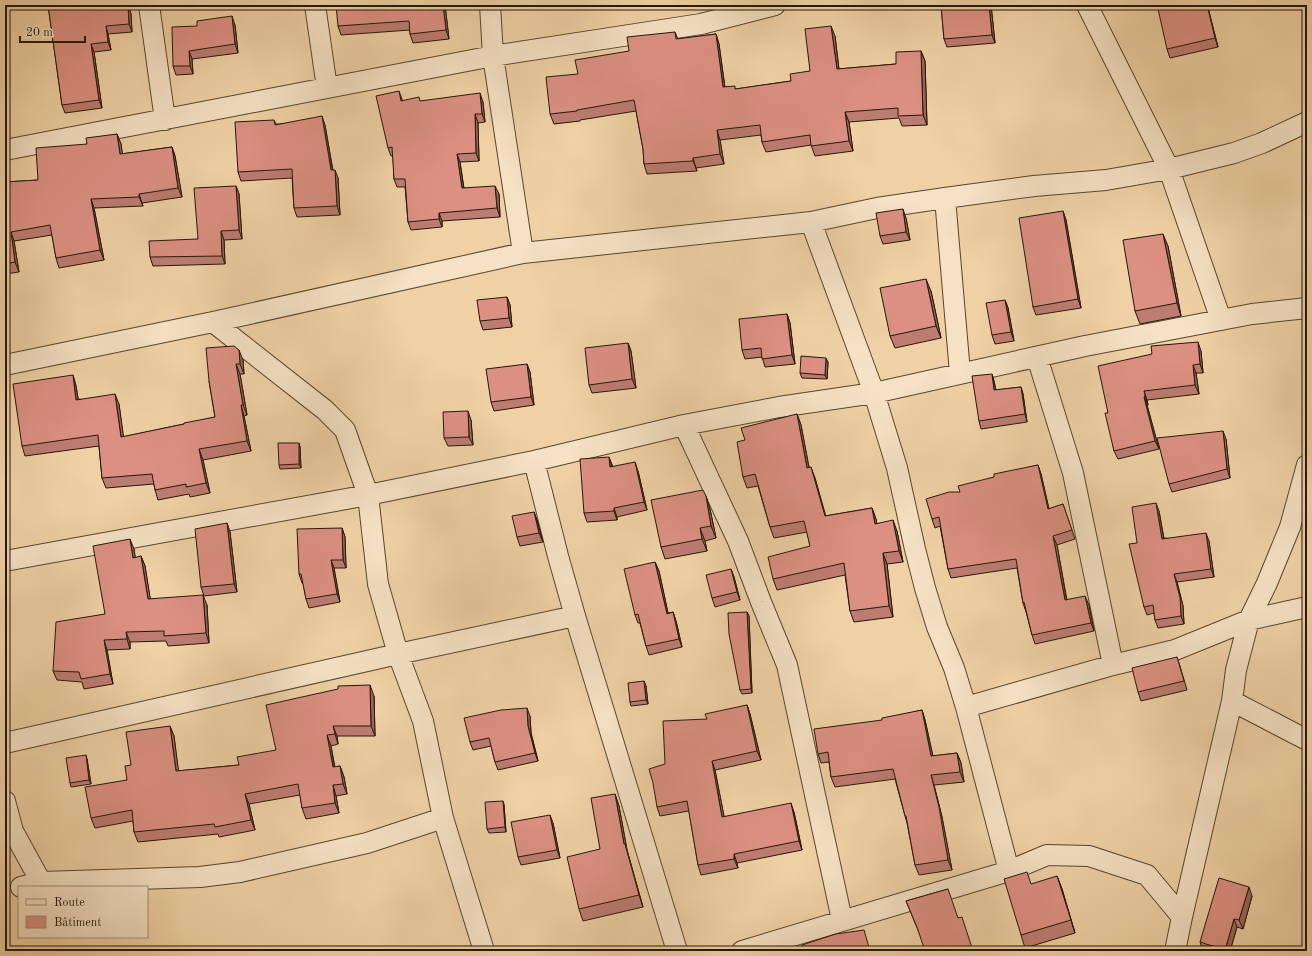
<svg xmlns="http://www.w3.org/2000/svg" width="1312" height="956" font-family="'Old Standard TT',serif">
<style>
.lines{fill:none;stroke-linecap:round;stroke-linejoin:round}
.street-casing{stroke:#57462f;stroke-width:22}
.street{stroke:#f5e1c4;stroke-width:20}
.wall{fill:#bd7c71;stroke:#241708}
.shaded-wall{fill:#9a655c;stroke:#241708}
.building{fill:#dc9083;stroke:#241708}
</style>
<rect width="100%" height="100%" fill="#efd1a5"/>
<filter id="stains"><feTurbulence type="fractalNoise" baseFrequency=".005" numOctaves="4"/><feColorMatrix values="0 0 0 0 .2 0 0 0 0 .09 0 0 0 0 .02 0 0 0 .5 -.17"/></filter>
<radialGradient id="worn" r=".72"><stop offset=".6" stop-color="#630" stop-opacity="0"/><stop offset="1" stop-color="#630" stop-opacity=".3"/></radialGradient>
<g class="lines">
<g class="street-casing">
<path id="street" d="M149,5L165,120
M315,5L327,88
M490,5L493,56L523,253
M1087,5L1169,169L1221,320
M5,150L493,56L701,24L775,5
M945,198L960,373
M811,222L874,393L897,468L915,549L925,588L937,627L954,668L966,707L1009,871
M213,322L325,410L345,430L368,495L378,584L398,654L423,721L443,818L484,951
M1037,357L1073,473L1113,665
M5,365L213,322L523,253L811,222L877,208L945,198L1034,186L1106,180L1169,169L1234,153L1262,143L1307,122
M684,425L738,541L761,602L787,665L842,920
M534,461L558,556L575,616L677,951
M5,561L368,495L534,461L684,425L779,407L874,393L1085,346L1252,314L1307,308
M1232,701L1307,740
M966,707L1113,665L1175,650L1249,620L1307,607
M5,743L398,654L575,616
M5,801L13,831L41,882L21,887
M41,882L200,877L240,872L367,843L443,818
M742,951L1009,871L1047,855L1089,856L1147,875L1182,917
M1175,951L1182,917L1232,701L1236,670L1249,620L1267,583L1290,527L1307,465"/>
</g>
<use href="#street" class="street"/>
</g>
<path class="wall" d="M48,5H128L131,14L132,32L108,34L111,50L94,52L102,108L65,113L62,105Z
M445,5L449,39L413,43L410,34V30L341,35L338,26Z
M622,5H633L622,7Z
M941,5H991L995,43L947,47L944,39Z
M1207,5L1218,47L1170,58L1167,49Z
M235,25L238,53L192,59L193,74L176,75L173,66L197,26Z
M675,32L678,39L716,34L719,44L725,87L736,89L791,81L810,71L835,36L839,69L896,64L921,51L925,61L927,125L902,126L899,118L849,122L853,151L815,156L811,145L766,152L762,142L761,135L720,140L724,164L696,168L697,171L647,174L644,164L643,149L636,111L580,120V121L554,124L550,114L578,74Z
M403,101L483,102L485,122L478,123L479,161L460,162L464,188L499,194L500,217L442,221V227L411,230L408,222L405,187H397L394,179L393,156H391L388,148Z
M274,120L276,124L325,125L333,170L338,178L340,215L297,217L294,208L292,178L241,181L238,172Z
M117,134L121,144L122,154L172,147L175,156L182,197L142,203L143,206L94,208L104,260L59,268L56,258L52,235L14,241L19,272L5,274V182L38,180L87,144Z
M236,186L239,194L242,239L224,240L225,264L153,266L150,257L198,239Z
M1063,211L1066,220L1081,308L1036,315L1033,307Z
M906,218L910,240L883,244L880,236Z
M1168,246L1181,316L1140,324L1135,311Z
M931,291L941,338L895,348L890,336Z
M507,297L510,305L512,327L483,330L480,321Z
M1005,300L1008,308L1014,341L995,344L992,335Z
M787,314L790,323L795,364L765,367L762,357L745,359L742,350Z
M628,343L631,351L636,388L592,393L589,385Z
M1201,351L1203,373H1196L1199,394L1147,400L1148,405H1147L1159,449L1118,459L1114,451L1108,413Z
M243,360L244,374H240L247,415L244,416L251,451L203,460L210,493L190,497L189,494L158,500L155,490L154,484L106,488L102,478L99,446L25,456L22,446L73,375L76,386L78,399L119,404L123,437L184,424L215,417L209,381Z
M828,362L827,379L802,378L800,373Z
M527,364L530,372L534,405L494,411L491,402Z
M992,374L994,381L996,390L1021,387L1023,394L1027,422L981,429L979,421Z
M797,414L801,425L809,467L815,478L825,516L872,508L876,519V523L897,531L903,562L887,564L893,617L854,622L850,611L845,575L777,590L773,579L810,546L807,532L774,538L770,527L758,486L747,488L743,477L745,440Z
M471,420L473,445L448,446L444,438Z
M1226,439L1230,478L1172,492L1169,484Z
M299,443L300,447L301,468L280,469L279,465Z
M609,457L613,467L638,471L647,510L617,517V520L587,522L584,513Z
M1038,465L1041,474L1049,509L1063,504L1075,539L1057,545L1067,600L1089,605L1094,631L1035,644L1032,635L1026,612L1023,603L1017,568L951,578L948,569L940,526L935,528L932,519L960,492L994,477Z
M706,496L710,509L716,538L705,541L707,551L665,559L661,547Z
M1159,511L1164,538L1209,541L1214,577L1177,582L1183,606L1184,624L1158,628L1155,620L1154,613L1147,615L1144,607L1137,543Z
M534,512L537,520L543,542L520,546L517,537Z
M227,523L230,532L237,592L204,596L201,587Z
M342,528L345,537L346,568H334L340,602L309,608L306,599L303,583H302L299,574Z
M134,549L135,558L141,556L145,566L150,599L207,605L209,643L168,646L166,641L130,642V649L107,650L113,684L84,689L82,682L57,680L53,671L105,614Z
M655,562L659,571L668,613L673,612L676,621L682,647L649,655L646,646L640,623H638L635,615Z
M731,569L734,577L740,600L715,607L712,598Z
M747,612L749,616L752,693L742,694L740,690Z
M1177,657L1180,666L1187,690L1141,701L1138,692Z
M644,681L646,686L648,704L631,706L630,702Z
M374,696L375,736H337L338,744L331,746L335,767L340,766L344,777L347,794L336,796L339,813L306,819L302,808L300,795L249,804L255,830L219,837L218,834L138,842L134,832L133,821L95,828L91,818L127,780L131,765L170,726L174,736L178,771L239,765L276,750Z
M747,705L750,714L761,760L715,770L724,817L794,812L802,850L737,863L738,868L701,875L698,865L689,811L660,816L657,807L665,764L707,719Z
M922,710L925,720L933,756L957,753L961,763L964,782L934,785L942,817L952,870L919,875L915,865L907,823L905,816L895,779L835,787L831,777L829,762L821,763L818,754L882,720Z
M530,716L531,733L538,761L498,770L495,762L491,746L473,750L470,742Z
M87,759L91,784L71,787L70,783Z
M615,794L619,806L627,850L643,907L583,921L579,909L600,849Z
M503,801L504,805L506,832L489,833L487,829Z
M553,823L560,858L521,865L518,857Z
M1057,876L1062,889L1075,933L1025,948L1021,935Z
M948,889L920,935L906,901Z
M1252,896L1243,929L1237,927L1230,951H1203L1200,942Z"/>
<path class="shaded-wall" d="M128,5L131,14L132,32L129,24Z
M443,5H445L449,39L446,30Z
M989,5H991L995,43L992,35Z
M1207,5L1208,7L1218,47L1215,38Z
M232,16L235,25L238,53L235,44Z
M106,26L108,34L111,50L108,42Z
M831,26L835,36L840,79L837,69Z
M716,34L719,44L726,97L723,87Z
M91,44L94,52L102,108L99,100Z
M189,51L192,59L193,74L190,66Z
M921,51L925,61L927,125L923,115Z
M399,91L402,99L404,109L401,101Z
M480,93L483,102L485,122L482,114Z
M845,112L849,122L853,151L849,141Z
M475,114L478,123L479,161L476,153Z
M322,116L325,125L334,179L331,170Z
M717,130L720,140L724,164L720,154Z
M117,134L121,144L124,164L120,154Z
M172,147L175,156L182,197L178,188Z
M457,154L460,162L465,197L462,188Z
M693,158L696,168L697,171L693,161Z
M335,170L338,178L340,215L337,206Z
M236,186L239,194L242,239L239,230Z
M495,186L499,194L500,217L497,208Z
M139,194L143,206L139,197Z
M91,199L94,208L104,260L100,250Z
M903,209L906,218L910,240L906,232Z
M1063,211L1066,220L1081,308L1078,299Z
M439,213L442,221V227L439,219Z
M221,231L224,240L225,264L222,256Z
M11,232L14,241L19,272L15,262Z
M1163,234L1168,246L1181,316L1177,303Z
M926,279L931,291L941,338L936,326Z
M507,297L510,305L512,327L509,318Z
M1005,300L1008,308L1014,341L1011,332Z
M787,314L790,323L795,364L792,355Z
M1198,342L1201,351L1203,373L1200,364Z
M628,343L631,351L636,388L632,379Z
M239,350L243,360L244,374L240,364Z
M826,358L828,362L827,379L825,375Z
M236,364L240,374L247,415L243,405Z
M527,364L530,372L534,405L531,397Z
M1193,365L1196,373L1199,394L1195,385Z
M992,374L994,381L997,398L994,390Z
M73,375L76,386L80,410L76,400Z
M1021,387L1023,394L1027,422L1025,414Z
M1144,391L1147,400L1148,405L1145,396Z
M115,394L119,404L125,447L121,437Z
M1144,397L1147,405L1159,449L1155,441Z
M241,405L244,416L251,451L247,441Z
M468,411L471,420L473,445L469,437Z
M797,414L801,425L811,479L807,468Z
M1223,431L1226,439L1230,478L1227,469Z
M299,443L300,447L301,468L299,464Z
M199,449L203,460L210,493L206,483Z
M609,457L612,466L613,476L610,467Z
M635,462L638,471L647,510L644,502Z
M1038,465L1041,474L1051,518L1048,509Z
M811,467L815,478L829,527L825,516Z
M706,496L710,509L716,538L711,526Z
M1156,503L1159,511L1165,546L1162,539Z
M614,508L617,517V520L614,511Z
M872,508L876,519L879,535L875,524Z
M534,512L537,520L543,542L539,533Z
M893,520L897,531L903,562L899,551Z
M227,523L230,532L237,592L234,584Z
M342,528L345,537L346,568L343,560Z
M700,528L705,541L707,551L702,539Z
M1206,533L1209,541L1214,577L1211,569Z
M1053,536L1057,545L1068,609L1065,600Z
M130,539L134,549L137,568L133,558Z
M883,553L887,564L893,617L889,606Z
M141,556L145,566L152,609L148,599Z
M331,560L334,568L340,602L337,594Z
M655,562L659,571L670,622L667,614Z
M731,569L734,577L740,600L737,592Z
M1174,574L1177,582L1183,606L1184,624L1181,616Z
M203,595L207,605L209,643L206,633Z
M1085,596L1089,605L1094,631L1091,623Z
M673,612L676,621L682,647L679,639Z
M747,612L749,616L752,693L751,689Z
M126,632L130,642V649L127,639Z
M104,640L107,650L113,684L110,674Z
M644,681L646,686L648,704L646,700Z
M370,685L374,696L375,736L371,726Z
M747,705L750,714L761,760L757,751Z
M527,708L530,716L531,733L538,761L535,753L528,726Z
M922,710L925,720L935,766L931,756Z
M170,726L174,736L180,782L176,771Z
M333,726L337,736L338,744L335,734Z
M327,735L331,746L336,778L333,767Z
M957,753L961,763L964,782L960,772Z
M86,755L87,759L91,784L89,780Z
M712,761L715,770L726,826L722,817Z
M340,766L344,777L347,794L343,784Z
M931,775L934,785L942,817L952,870L948,860Z
M333,785L336,796L339,813L335,803Z
M245,794L249,804L255,830L251,820Z
M615,794L619,806L627,850L643,907L639,895L624,844Z
M503,801L504,805L506,832L505,827Z
M791,803L794,812L802,850L799,841Z
M550,815L553,823L560,858L557,850Z
M734,854L737,863L738,868L734,859Z
M1057,876L1062,889L1075,933L1071,920Z
M1249,887L1252,896L1243,929L1239,920Z
M1234,919L1237,927L1230,951H1225V950Z"/>
<path class="building" d="M48,5H128L129,24L106,26L108,42L91,44L99,100L62,105Z
M336,5H443L446,30L410,34L409,21L338,26Z
M941,5H989L992,35L944,39Z
M1175,5H1207L1215,38L1167,49L1158,9Z
M232,16L235,44L189,51L190,66H173L172,27L197,26V21Z
M831,26L837,69L896,64V52L921,51L923,115L898,116V108L845,112L849,141L811,146L810,135L762,142L760,125L717,130L720,154L693,158V161L644,164L643,149L634,100L577,110V111L550,114L546,77L578,74L575,60L629,51L627,37L675,32L676,39L716,34L723,87L735,86V89L791,81L790,74L810,71L805,29Z
M399,91L401,101L419,97L420,101L480,93L482,114H475L476,153L457,154L462,188L495,186L497,208L439,213V219L408,222L405,179H394L392,147L388,148L376,96Z
M322,116L331,170H335L337,206L294,208L292,169L238,172L235,122L274,120L275,125Z
M117,134L120,154L172,147L178,188L139,194V197L91,199L100,250L56,258L50,225L11,232L15,262L5,264V182L38,180L36,148L87,144L86,138Z
M236,186L239,230L221,231L222,256L150,257L149,241L198,239L194,188Z
M903,209L906,232L880,236L876,213Z
M1063,211L1078,299L1033,307L1019,218Z
M1163,234L1177,303L1135,311L1123,240Z
M926,279L936,326L890,336L880,288Z
M507,297L509,318L480,321L477,300Z
M1005,300L1011,332L992,335L986,303Z
M787,314L792,355L762,359L761,348L742,350L739,319Z
M1198,342L1200,364L1193,365L1195,385L1144,391L1145,396L1144,397L1155,441L1114,451L1105,413H1108L1098,366L1152,354L1151,346Z
M628,343L632,379L589,385L585,348Z
M234,346L239,350L240,364H236L243,405H241L247,441L199,449L206,483L186,487V484L155,490L152,474L102,478L98,435L22,446L13,384L73,375L76,400L115,394L121,437L184,424V423L215,417L209,381L206,348Z
M801,356L826,358L825,375L800,373Z
M527,364L531,397L491,402L486,369Z
M992,374L994,390L1021,387L1025,414L979,421L972,376Z
M468,411L469,437L444,438L443,412Z
M797,414L807,468L811,467L825,516L872,508L875,524L893,520L899,551L883,553L889,606L850,611L844,563L773,579L768,557L810,546L804,521L770,527L755,474L743,477L737,442L745,440L741,428Z
M1223,431L1227,469L1169,484L1157,438Z
M278,443H299V464L279,465Z
M609,457L610,467L635,462L644,502L614,508V511L584,513L580,459Z
M1038,465L1048,509L1063,504L1072,530L1053,536L1065,600L1085,596L1091,623L1032,635L1024,602L1023,603L1016,559L948,569L939,517L932,519L926,499L949,492H960L958,486L994,477V474Z
M703,490L706,496L711,526L700,528L702,539L661,547L651,500Z
M1156,503L1162,539L1206,533L1211,569L1174,574L1180,598L1181,616L1155,620L1153,605L1144,607L1129,544L1137,543L1132,507Z
M534,512L539,533L517,537L512,516Z
M227,523L234,584L201,587L195,529Z
M342,528L343,560H331L337,594L306,599L301,574H299L297,529Z
M130,539L133,558L141,556L148,599L203,595L206,633L164,636V631L126,632L127,639L104,640L110,674L81,679L79,672L53,671L56,622L105,614L93,546Z
M655,562L667,614L673,612L679,639L646,646L638,614L635,615L624,569Z
M731,569L737,592L712,598L706,575Z
M747,612L751,689L740,690L729,634L728,613Z
M1177,657L1184,681L1138,692L1132,668Z
M644,681L646,700L630,702L628,683Z
M370,685L371,726H333L335,734L327,735L333,767L340,766L343,784L333,785L335,803L302,808L298,784L245,794L251,820L215,827L214,824L134,832L132,810L91,818L85,787L127,780L125,766L131,765L126,732L170,726L176,771L239,765L237,757L276,750L266,705L338,689V686Z
M747,705L757,751L712,761L722,817L791,803L799,841L734,854V859L698,865L687,801L657,807L653,783L649,769L665,764L663,721L707,719L705,714Z
M527,708L528,726L535,753L495,762L489,738L470,742L464,718L501,710Z
M922,710L931,756L957,753L960,772L931,775L939,807L948,860L915,865L906,816H905L893,769L831,777L828,752L818,754L814,729L882,720V718Z
M86,755L89,780L70,783L66,758Z
M615,794L624,844H625L639,895L579,909L567,857L600,849L591,798Z
M503,801L505,827L487,829L485,802Z
M550,815L557,850L518,857L511,822Z
M1027,872L1031,884L1057,876L1071,920L1021,935L1004,879Z
M1219,878L1249,887L1239,920L1234,919L1225,950L1200,942Z
M948,889L958,918L962,917L973,951H925L917,927L906,901Z
M864,930L870,951H804L802,945L836,934Z"/>
<rect width="1312" height="956" fill="none" stroke="#efd1a5" stroke-width="20"/>
<rect x="6" y="6" width="1300" height="944" fill="none" stroke="#241708" stroke-width="2"/>
<rect x="10" y="10" width="1292" height="936" fill="none" stroke="#241708"/>
<rect x="18" y="886" width="130" height="52" fill="#f5e1c4" stroke="#a19079"/>
<rect x="26" y="899" width="20" height="6" fill="#f5e1c4" stroke="#a19079"/>
<text x="54" y="906" font-size="12" fill="#241708">Route</text>
<rect x="26" y="916" width="20" height="12" fill="#dc9083" stroke="#a19079"/>
<text x="54" y="926" font-size="12" fill="#241708">Bâtiment</text>
<path d="M20 36v6h65v-6" fill="none" stroke="#241708" stroke-width="2"/>
<text x="26" y="36" font-size="12" fill="#241708" stroke="#f5e1c4" stroke-width="3" paint-order="stroke">20 m</text>
<rect width="100%" height="100%" filter="url(#stains)"/>
<rect width="100%" height="100%" fill="url(#worn)"/>
</svg>
